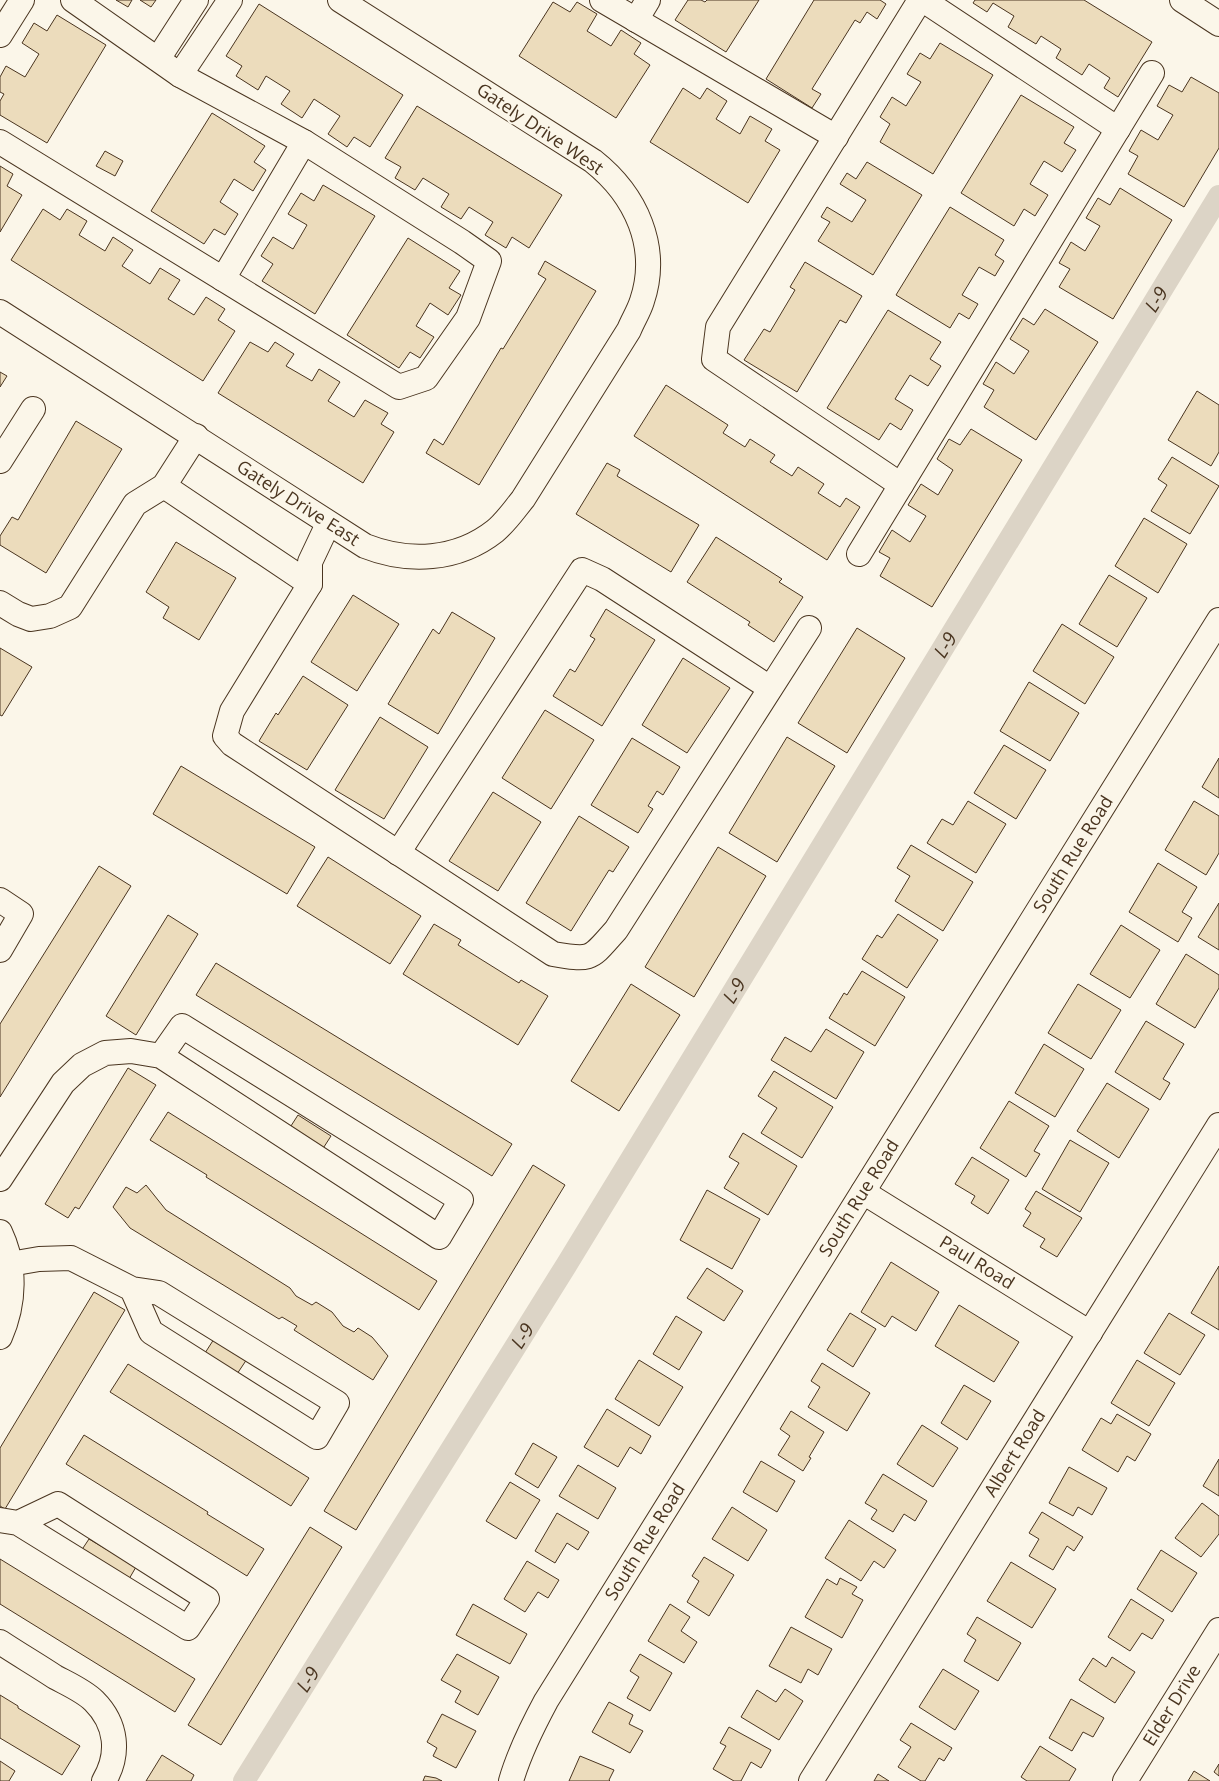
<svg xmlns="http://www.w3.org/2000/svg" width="1219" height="1781" font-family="'Open Sans',sans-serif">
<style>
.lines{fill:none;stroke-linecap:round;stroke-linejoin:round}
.canal{stroke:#dcd4c6;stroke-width:22}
.building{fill:#ecdcbc;stroke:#4a3520}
.minor-casing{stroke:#4a3520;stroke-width:26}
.minor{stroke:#fbf6e9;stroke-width:24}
.labels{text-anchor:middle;stroke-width:4;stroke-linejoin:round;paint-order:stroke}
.street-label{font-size:18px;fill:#4a3520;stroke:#fbf6e9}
.water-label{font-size:19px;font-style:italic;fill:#4a3520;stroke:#fbf6e9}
</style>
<rect width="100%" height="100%" fill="#fbf6e9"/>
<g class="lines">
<path class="canal" id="s1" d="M244,1781L567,1264L1219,196"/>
</g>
<path class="building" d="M116,0H132L128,7Z
M140,0H156L151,7Z
M688,0H701L705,2L707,0H759L726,52L675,20Z
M814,0H880L886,4L877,19L867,12L860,23L855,20L812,89L821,94L812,108L766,79Z
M975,0H1084L1152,42L1118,97L1104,88L1110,78L1089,64L1082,75L1056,58L1061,49L1041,36L1036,44L1008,27L1014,16L993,3L987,12L973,3Z
M553,2L570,12L577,2L597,14L587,31L611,46L621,30L641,43L634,54L650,65L616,118L519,56Z
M259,4L403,95L370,147L354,137L347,147L328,134L340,116L314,99L302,118L281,104L290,91L266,76L258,90L236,76L242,66L226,56Z
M57,15L106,45L47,143L0,115V101L4,94L0,92V77L6,66L25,77L39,54L22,43L34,23L47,31Z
M940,43L993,75L933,174L880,142L890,124L880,117L892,97L906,106L921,82L907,74L920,53L930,59Z
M1191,77L1219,93V148L1184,207L1128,174L1138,156L1129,151L1141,130L1158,140L1173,115L1157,106L1169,85L1182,92Z
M683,88L700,99L707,88L727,101L716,119L740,134L750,116L772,129L765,141L780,150L748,203L650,142Z
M1021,95L1074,127L1064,143L1076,150L1062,172L1044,161L1030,184L1048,195L1035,216L1024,209L1014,226L961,193Z
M417,106L562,195L529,248L512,237L506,248L485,235L493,222L469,207L461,219L441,207L449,194L423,178L415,190L395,178L401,167L385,158Z
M212,113L265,146L254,162L266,170L253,191L234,179L220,202L238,214L225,235L214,229L204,244L151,211Z
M105,151L123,161L115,176L96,166Z
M867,162L922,195L873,275L818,241L830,222L821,217L827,207L852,222L866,200L840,184L847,173L856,179Z
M0,166L13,174L7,186L22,195L0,232Z
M323,185L375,216L315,314L262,281L273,264L261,256L273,237L293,249L307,225L288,214L301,193L314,201Z
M1120,188L1172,220L1113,319L1059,287L1070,269L1059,263L1071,242L1085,251L1100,226L1086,218L1098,198L1110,205Z
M950,207L1004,240L995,255L1004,261L995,276L979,267L962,295L978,304L969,319L959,313L950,328L896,295Z
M43,209L60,220L67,209L87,221L79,235L105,251L113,237L133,250L122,266L150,284L160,268L180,280L168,299L194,315L206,297L225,309L218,320L235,331L203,381L11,260Z
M408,238L460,271L449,288L461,295L448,315L430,303L416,326L434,337L420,358L410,352L399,368L347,335Z
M545,261L596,291L479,485L426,453L434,439L443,445L501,348L503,349L546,279L538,274Z
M805,262L862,296L846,323L840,320L797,392L744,360L764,329L770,332L795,290L790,287Z
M1045,309L1098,342L1036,440L984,407L994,390L983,384L996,362L1014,374L1029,351L1010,339L1023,318L1034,325Z
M888,310L941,342L930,359L941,366L928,386L910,375L895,399L913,410L901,430L890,423L879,440L827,408Z
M250,342L268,352L275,342L294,354L286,366L312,381L319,369L340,382L328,401L354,417L365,400L388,413L381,424L394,432L363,483L218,393Z
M0,372L7,376L0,387Z
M666,385L728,425L723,433L745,447L750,439L775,455L770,462L792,476L798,467L824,484L818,493L840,507L846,498L860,507L827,560L634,436Z
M1197,391L1219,405V452L1211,466L1168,440Z
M76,421L122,449L46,573L0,545V536L12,517L18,520Z
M971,429L1022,460L932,607L880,576L890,558L879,552L892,530L910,542L926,516L908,505L921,484L938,495L953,470L937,459L949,439L960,445Z
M1172,457L1219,486L1190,534L1151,511L1167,485L1158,479Z
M607,463L620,470L617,476L699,525L671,572L576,514Z
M1144,518L1187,544L1158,593L1115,566Z
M716,537L782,579L779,582L803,597L774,642L748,625L750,622L687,582Z
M176,542L236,578L199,640L163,618L169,607L146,592Z
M1109,575L1147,598L1117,647L1079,624Z
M353,595L399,624L357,691L311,662Z
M606,609L655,640L602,726L553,696L570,669L575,672L595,639L590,636Z
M452,612L495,638L438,734L388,704L433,629L439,634Z
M1062,624L1114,657L1085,704L1033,671Z
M857,628L905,658L847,753L798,723Z
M0,648L32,667L2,716L0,715Z
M683,658L730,688L687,753L642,725Z
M303,676L348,705L307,770L259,741L276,713L278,715Z
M1029,682L1079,713L1050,761L1000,731Z
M545,710L594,740L551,809L502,778Z
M380,717L428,747L384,819L335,790Z
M787,737L835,766L777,862L729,833Z
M632,738L680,767L663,795L657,791L648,806L653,809L638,833L591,805Z
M1004,745L1046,770L1016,819L974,793Z
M1219,758V798L1202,787Z
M181,766L315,847L287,894L153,814Z
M493,792L541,822L498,891L449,861Z
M968,801L1006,824L976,873L927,843L942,819L953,825Z
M1194,801L1219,816V853L1206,875L1165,850Z
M579,816L629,847L613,872L609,870L571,931L526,903Z
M911,845L973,882L943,931L895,901L910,876L897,868Z
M718,847L766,876L694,997L645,967Z
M328,857L421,916L390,964L297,906Z
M1158,863L1197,887L1182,912L1192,918L1178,942L1129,912Z
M99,866L131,886L0,1097V1024Z
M1219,903V950L1198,937Z
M898,914L938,940L907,988L862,959L877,935L882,938Z
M168,915L198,934L136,1035L106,1016Z
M434,924L461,940L458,945L519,983L521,980L548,996L518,1045L403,974Z
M1121,925L1160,950L1130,998L1090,974Z
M1186,954L1219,975V988L1195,1028L1156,1004Z
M216,963L512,1144L492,1176L196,995Z
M862,971L905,997L875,1046L829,1018L844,993L847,995Z
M631,984L680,1015L619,1111L571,1081Z
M1078,984L1121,1010L1091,1059L1048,1033Z
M1146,1021L1184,1044L1163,1079L1170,1083L1160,1100L1115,1072Z
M826,1029L864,1052L836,1099L771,1060L785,1037L811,1052Z
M1044,1044L1084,1069L1055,1117L1015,1093Z
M128,1068L156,1085L79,1209L75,1207L68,1218L45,1204Z
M774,1071L833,1107L802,1158L761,1133L777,1108L758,1096Z
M1107,1083L1149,1109L1119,1158L1077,1131Z
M1009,1101L1049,1126L1034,1151L1040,1154L1026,1177L980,1148Z
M168,1112L437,1281L419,1310L206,1177L207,1175L150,1140Z
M298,1115L331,1136L322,1150L289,1129Z
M743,1133L797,1166L768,1215L724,1188L739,1163L729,1157Z
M1070,1140L1109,1163L1080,1212L1042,1189Z
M972,1157L1009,1180L988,1214L971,1203L975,1196L955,1184Z
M533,1165L565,1185L356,1530L324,1511Z
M146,1185L166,1210L290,1288L296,1296L312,1305L316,1302L332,1312L343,1326L354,1332L358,1328L372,1337L388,1356L373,1380L294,1330L297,1326L282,1317L279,1319L130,1228L113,1207L126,1187L137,1193Z
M707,1190L760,1219L732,1269L680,1240Z
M1036,1191L1082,1218L1057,1257L1040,1247L1045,1239L1023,1226L1031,1213L1025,1209Z
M891,1262L939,1292L916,1331L892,1316L885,1327L861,1312Z
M1219,1266V1330L1191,1313Z
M707,1268L743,1291L724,1321L687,1298Z
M94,1292L125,1310L5,1509L0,1506V1448Z
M959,1305L1019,1342L994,1382L935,1346Z
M850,1313L876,1329L853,1367L827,1350Z
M1169,1313L1205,1335L1180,1375L1144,1353Z
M676,1316L702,1332L679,1370L653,1354Z
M214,1339L247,1359L237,1374L205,1353Z
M639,1360L683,1387L659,1426L615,1399Z
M1137,1360L1175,1383L1149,1426L1111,1403Z
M822,1363L870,1393L847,1431L808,1407L820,1387L811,1381Z
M128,1364L309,1478L291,1506L110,1392Z
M964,1385L991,1401L967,1440L941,1423Z
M607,1409L651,1436L641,1454L630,1447L618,1467L584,1447Z
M791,1411L824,1432L809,1457L811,1458L803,1471L778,1455L790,1436L780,1429Z
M1117,1414L1151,1434L1135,1461L1127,1456L1118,1472L1082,1450L1101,1418L1111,1424Z
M922,1425L958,1448L933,1487L897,1464Z
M84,1435L208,1512L207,1514L264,1549L247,1576L66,1464Z
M533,1443L557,1457L538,1488L515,1474Z
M1219,1459V1496L1203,1486Z
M761,1461L795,1481L777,1512L743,1492Z
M578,1465L616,1488L598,1519L559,1496Z
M1069,1467L1107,1488L1092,1515L1078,1507L1073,1516L1049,1503Z
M883,1474L927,1501L915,1521L904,1514L893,1532L871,1519L877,1510L865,1503Z
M510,1482L540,1500L516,1539L486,1521Z
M1202,1503L1219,1516V1534L1201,1557L1175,1538Z
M732,1507L767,1530L748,1561L712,1539Z
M1042,1512L1083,1537L1074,1551L1067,1546L1053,1570L1029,1556L1039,1539L1029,1533Z
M557,1513L589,1532L578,1550L567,1543L555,1563L535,1551Z
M849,1520L896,1550L884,1568L874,1561L861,1581L825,1558Z
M310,1527L342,1547L221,1745L188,1725Z
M89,1539L136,1567L129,1579L81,1551Z
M1161,1550L1197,1573L1172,1612L1137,1589Z
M704,1557L734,1575L709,1616L687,1602L699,1581L692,1576Z
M0,1559L195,1679L175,1712L0,1604Z
M527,1561L559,1580L548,1598L538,1592L525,1612L504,1599Z
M1011,1562L1056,1589L1032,1628L987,1601Z
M840,1578L857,1587L852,1594L863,1600L842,1638L805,1617L827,1579L837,1585Z
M1131,1599L1164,1620L1152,1639L1142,1633L1130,1651L1108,1637Z
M473,1604L527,1634L510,1664L456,1635Z
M670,1604L690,1617L681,1631L697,1642L684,1663L648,1641Z
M977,1617L1021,1643L998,1681L964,1661L976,1640L967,1634Z
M791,1627L832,1649L818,1675L808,1669L801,1683L769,1666Z
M457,1654L499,1677L478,1715L455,1702L461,1691L441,1680Z
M640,1654L672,1673L650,1711L627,1698L639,1677L630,1671Z
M1112,1657L1135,1672L1115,1703L1079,1680L1093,1658L1106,1667Z
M943,1669L979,1691L955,1730L919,1707Z
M785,1689L803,1701L779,1740L741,1717L757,1690L776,1702Z
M0,1695L18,1706V1708L80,1746L62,1775L0,1738Z
M1071,1699L1104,1718L1093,1737L1083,1732L1072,1751L1049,1738Z
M609,1702L633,1715L629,1724L643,1731L630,1753L592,1732Z
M442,1714L476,1731L456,1768L433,1756L437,1748L427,1742Z
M911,1723L952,1748L944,1761L939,1758L925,1781H921L898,1767L911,1747L900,1740Z
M729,1727L771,1750L761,1768L751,1762L741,1781H734L713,1769L726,1746L720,1743Z
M1040,1746L1076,1769L1069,1781H1027L1021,1777Z
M162,1755L194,1775L191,1781H146Z
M580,1756L614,1770L609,1780L610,1781H569Z
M0,1761L15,1771L9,1781H0Z
M1219,1764V1776L1214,1772Z
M1194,1771L1210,1781H1188Z
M878,1774L889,1781H874Z
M425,1776L436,1778L442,1781H423Z"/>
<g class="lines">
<g class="minor-casing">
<g id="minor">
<path d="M602,0L836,137"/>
<path d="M923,0L1118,129"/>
<path d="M1182,0L1219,24"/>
<path d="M636,20L648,0"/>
<path d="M0,35L22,0"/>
<path d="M158,59L196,0"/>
<path d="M180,75L230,0"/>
<path d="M0,142L399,387L426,378L468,318L489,261L462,242L304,142L180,75L73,0"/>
<path d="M223,279L304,142"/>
<path id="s2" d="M0,312L365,546C408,563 457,561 495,531C506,522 514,510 523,499L629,330C633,320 639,311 642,301C660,247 636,195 593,161L340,0"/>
<path d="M0,461L33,409"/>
<path d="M901,485L714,359L718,327L920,0"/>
<path d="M164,486L310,584"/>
<path d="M328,524L310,562V584L232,711L225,736L232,744L553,954C593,961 590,959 616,930L809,628"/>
<path d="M859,554L1152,73"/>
<path d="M0,603L18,614L31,619L50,616L70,607L135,504L164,486L196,436"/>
<path d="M398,853L582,570L602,579L770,688"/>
<path d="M0,900L21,914L0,950"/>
<path d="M0,1179L63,1083L82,1065L105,1053L131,1051L161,1056L439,1237L461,1200L182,1026L161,1056"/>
<path id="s3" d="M863,1192L1090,1333"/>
<path d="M0,1232C16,1266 15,1303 0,1337"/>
<path d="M10,1264L39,1259L71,1258L132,1289L151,1332L317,1437L337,1403L159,1293L132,1289"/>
<path d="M0,1520L18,1523L188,1628L207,1599L58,1504L18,1523"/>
<path d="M0,1642C18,1654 37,1665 55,1677C68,1684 84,1691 94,1701C117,1724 120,1754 104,1781"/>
<path id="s4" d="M511,1781C519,1753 532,1727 546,1701L1219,620"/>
<path id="s5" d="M811,1781L1219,1125"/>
<path id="s6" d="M1125,1781L1219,1630"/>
</g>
</g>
<use href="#minor" class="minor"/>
</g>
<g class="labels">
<g class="street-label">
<text transform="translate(540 129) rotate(34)" y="6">Gately Drive West</text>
<text dy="6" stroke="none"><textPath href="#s2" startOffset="354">Gately Drive East</textPath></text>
<text dy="6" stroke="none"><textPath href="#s4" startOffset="1085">South Rue Road</textPath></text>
<text dy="6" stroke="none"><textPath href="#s4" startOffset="680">South Rue Road</textPath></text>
<text dy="6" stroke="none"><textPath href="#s3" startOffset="134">Paul Road</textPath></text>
<text dy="6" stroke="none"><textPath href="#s5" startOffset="386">Albert Road</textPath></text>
<text dy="6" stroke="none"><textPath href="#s4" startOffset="275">South Rue Road</textPath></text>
<text dy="6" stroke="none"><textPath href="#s6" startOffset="89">Elder Drive</textPath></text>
</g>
<g class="water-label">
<text dy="7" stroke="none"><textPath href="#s1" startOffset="1740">L-9</textPath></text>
<text dy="7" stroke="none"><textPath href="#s1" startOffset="1335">L-9</textPath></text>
<text dy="7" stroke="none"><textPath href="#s1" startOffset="930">L-9</textPath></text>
<text dy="7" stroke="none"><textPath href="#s1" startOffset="525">L-9</textPath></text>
<text dy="7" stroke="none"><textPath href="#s1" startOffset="120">L-9</textPath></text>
</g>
</g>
</svg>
